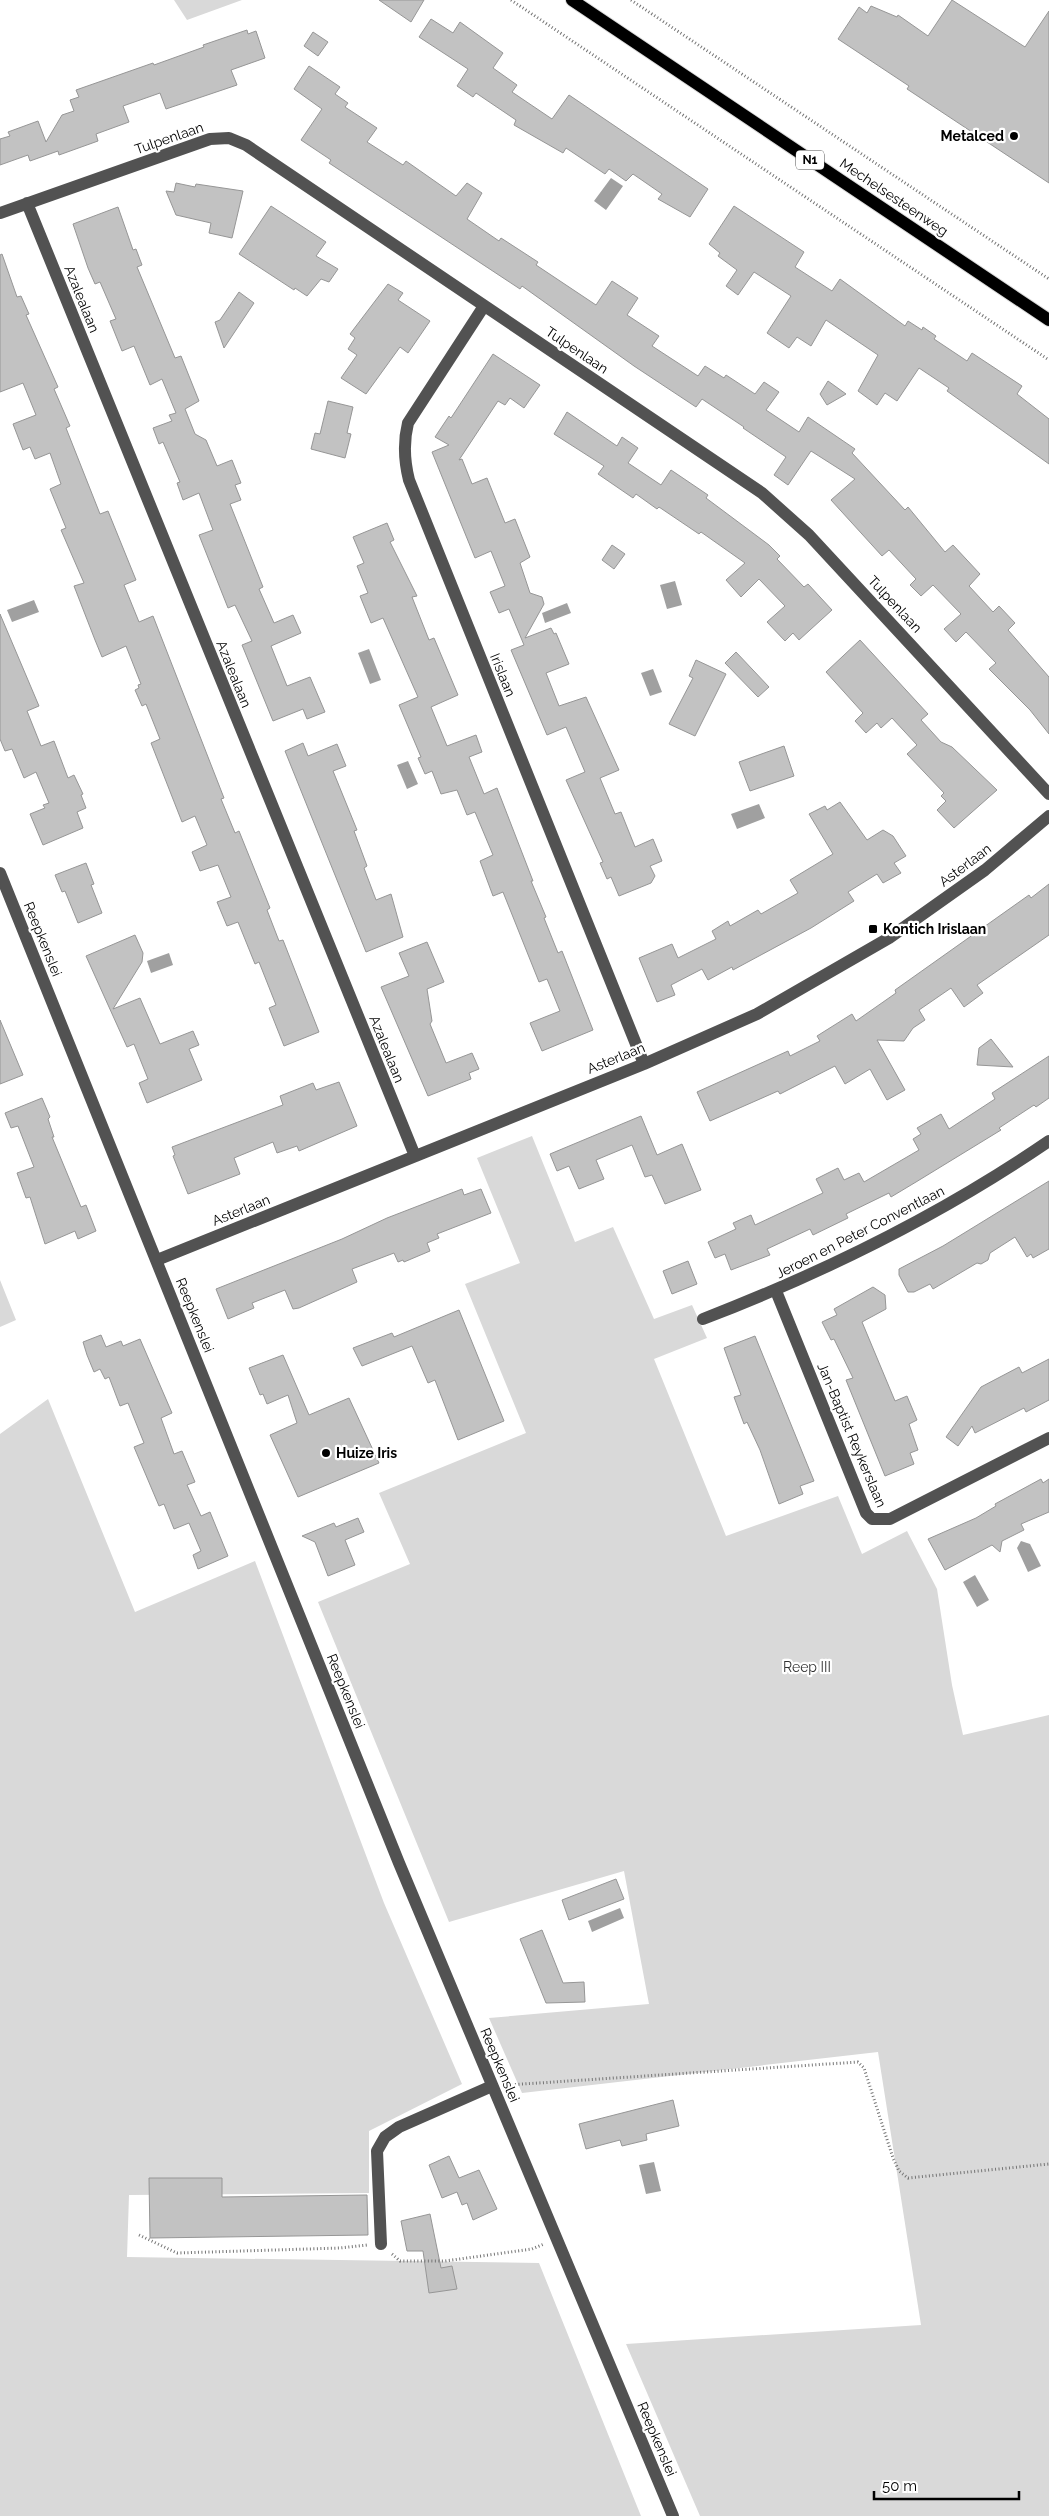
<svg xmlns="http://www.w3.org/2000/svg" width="1049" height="2516" font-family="Raleway,sans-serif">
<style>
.green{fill:#d9d9d9}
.water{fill:#a0a0a0}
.building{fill:#c2c2c2;stroke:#969696}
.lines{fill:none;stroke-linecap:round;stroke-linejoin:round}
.major-casing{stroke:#dbdbdb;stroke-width:14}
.path{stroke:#747474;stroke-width:3;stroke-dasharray:1 2.5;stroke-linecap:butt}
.minor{stroke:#525252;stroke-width:12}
.major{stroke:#000;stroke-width:12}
.poi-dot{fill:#000;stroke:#fff;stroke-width:2}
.labels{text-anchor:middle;stroke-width:4.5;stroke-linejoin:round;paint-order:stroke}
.shield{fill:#fff;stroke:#4c4c4c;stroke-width:1}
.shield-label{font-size:12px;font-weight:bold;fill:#000}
.poi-label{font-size:14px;font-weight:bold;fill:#000;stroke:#fff;text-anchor:start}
.street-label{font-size:14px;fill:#000;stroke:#fff}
.park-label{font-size:14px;fill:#303030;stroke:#fff}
</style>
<rect width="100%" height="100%" fill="#fff"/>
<path class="green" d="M174,0H242L187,20Z
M532,1136L575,1242L613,1227L654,1319L692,1305L707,1338L654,1359L726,1536L838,1496L862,1554L907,1531L937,1589L952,1685L963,1735L1049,1715V2516H700L626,2344L921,2325L878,2052L522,2093L489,2018L649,2004L624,1871L449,1922L318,1602L410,1564L379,1493L526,1433L465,1284L520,1263L477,1158Z
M0,1280L16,1320L0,1327Z
M48,1399L135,1612L255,1561L384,1903L462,2084L369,2131V2193L129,2195L127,2257L539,2263L641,2516H0V1434Z"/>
<path class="water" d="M611,178L623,186L606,210L594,201Z
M675,581L682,605L667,609L660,585Z
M34,600L39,612L12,622L7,610Z
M567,603L571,613L545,623L542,613Z
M369,649L381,680L370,684L358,653Z
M653,669L662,692L650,696L641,673Z
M408,761L418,784L407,789L397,765Z
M759,804L765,818L737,829L731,814Z
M169,953L173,965L151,973L147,961Z
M1021,1541L1030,1544L1041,1566L1028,1572L1017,1548Z
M975,1575L989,1600L977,1607L963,1582Z
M620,1908L624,1918L592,1932L588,1921Z
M654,2162L661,2191L646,2194L639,2165Z"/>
<path class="building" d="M379,0H424L411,22Z
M952,0L1025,47L1049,11V183L907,89L909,86L838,39L859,7L867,13L871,6L897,17L898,15L928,36Z
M431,19L453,33L460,22L503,53L493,68L517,85L512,92L552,119L569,95L708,189L690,217L658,199L662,194L633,174L626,181L609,169L605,174L566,148L563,153L514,125L516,120L476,93L473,97L457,86L468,69L419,37Z
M247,30L248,34L256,31L265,58L231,70L237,85L166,109L160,93L123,106L129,122L96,134L98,141L59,155L58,151L30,161L28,155L0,165V139L10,136L8,132L38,121L46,142L62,115L74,111L70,100L79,97L76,90L153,63L154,65L204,47L203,45Z
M313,32L328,42L318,56L304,46Z
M309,66L340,87L335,94L348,103L345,107L377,128L367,142L403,165L406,161L456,196L467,183L482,193L467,219L499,241L501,238L538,262L536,265L596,305L612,281L638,298L627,315L659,336L652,346L698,376L705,366L724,378L726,375L755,394L764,382L779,392L766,410L799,432L808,417L855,449L852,453L905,510L908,507L945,552L953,545L980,574L969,586L993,612L999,606L1015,623L1008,630L1049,677V734L1030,710L989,669L996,663L966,632L956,642L944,629L961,614L933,585L921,596L910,585L916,579L889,550L882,556L831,500L855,479L811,451L788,485L774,475L786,457L743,428L744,427L702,399L696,407L634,366L522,286L520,289L329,163L331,160L301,140L322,109L294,89Z
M176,183L195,187L196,184L243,191L232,238L209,233L211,223L176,215L166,191L174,192Z
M271,206L326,242L316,256L338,269L329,282L321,279L307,296L295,288L294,290L239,254Z
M734,206L804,252L795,267L832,291L840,279L905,326L908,321L922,330L923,327L936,336L934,339L967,361L972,353L1022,386L1017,394L1049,419V464L947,391L949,388L919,368L897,401L885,393L877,405L858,391L878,355L826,320L811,346L797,337L789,348L767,333L791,296L754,272L738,295L726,286L737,270L718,256L720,253L709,244Z
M118,207L133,250L136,249L142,265L137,267L175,358L181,356L199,401L185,409L195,434L206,440L217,466L232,460L241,483L235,485L241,500L230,504L263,587L259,589L274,623L293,615L301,633L271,646L287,686L310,677L325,712L307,719L303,709L273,721L242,645L252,641L235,605L228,608L199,535L213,530L199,493L183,500L177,483L180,482L163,442L159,444L153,428L172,421L169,415L176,413L162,379L150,385L134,346L122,351L110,321L116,319L100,282L95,284L88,268L73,224Z
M2,254L17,297L21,296L29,314L26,315L58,387L54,389L70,426L66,428L100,514L108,511L136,580L124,585L139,622L153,616L224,798L221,799L235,833L239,831L270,908L267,910L279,941L283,940L319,1032L284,1046L269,1008L276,1005L259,962L255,964L238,922L227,926L217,902L231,897L218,865L200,871L192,852L207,845L195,816L182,822L151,743L160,739L146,704L142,706L135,690L139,688L138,685L141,684L126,646L102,657L95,640L74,586L84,583L61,530L66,528L50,489L61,484L50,453L35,459L30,447L23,450L13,424L36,415L23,383L0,392V255Z
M388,284L403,293L398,300L430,321L408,353L400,347L366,394L341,378L357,355L348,349L355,338L350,334Z
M239,292L254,303L224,348L215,322L220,320Z
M493,354L540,385L524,408L510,398L505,405L498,401L459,460L462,459L472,484L487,478L505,523L515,519L530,557L520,563L530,593L542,597L544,604L525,638L551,628L554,634L556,633L569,664L546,673L559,706L586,697L619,770L600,778L615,814L621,812L635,847L653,839L662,861L650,866L655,876L651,883L619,896L611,877L607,879L600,863L603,862L566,780L585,772L566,727L547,735L511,650L524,645L509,609L499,613L490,592L505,586L491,551L475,558L432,452L449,445L435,437L449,416L451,418Z
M828,381L846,394L827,405L820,394Z
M328,401L353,407L347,433L351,434L345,458L311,449L315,433L320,434Z
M567,412L617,446L622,437L638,448L628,463L661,485L671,470L708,495L706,498L769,545L780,556L777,559L804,587L808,584L832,610L799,640L793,633L785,641L767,622L785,606L759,579L741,597L726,580L745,563L701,532L699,534L659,507L657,509L636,494L633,498L598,474L604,466L554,434Z
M387,523L394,540L390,542L417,596L412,597L429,640L434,638L458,695L431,707L447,746L476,735L482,752L469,757L484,794L497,788L533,881H531L546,917L544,918L558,953L562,951L593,1030L542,1051L530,1023L560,1011L547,979L539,982L503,892L493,896L480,861L493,855L475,812L467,815L457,790L441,794L432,771L425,774L418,758L421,757L399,705L418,697L383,618L371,623L360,596L368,593L357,566L364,563L353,537Z
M612,545L625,554L614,569L602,560Z
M0,614L39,706L27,711L41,746L54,741L68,778L74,775L83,794L81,795L86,808L77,812L83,828L43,845L30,814L45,808L43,805L49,803L36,772L24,778L12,749L5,751L0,739Z
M860,640L928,714L921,720L941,742L952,747L997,790L954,828L937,810L946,801L941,796L944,793L907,754L917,745L892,718L881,728L877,723L866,733L855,721L863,713L826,672Z
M736,652L769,687L758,697L725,663Z
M696,660L726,674L695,736L669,724L693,678L689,676Z
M303,743L308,756L337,744L346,766L333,771L357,830L354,831L367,866L364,868L376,900L391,894L403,937L366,952L285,751Z
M784,746L794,776L750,791L739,762Z
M840,802L867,840L883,830L893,836L906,856L894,863L901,873L883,883L877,874L848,892L854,901L811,928L733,970L732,967L708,980L702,969L671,985L675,995L657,1002L639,958L672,944L678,958L716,939L712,931L728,921L730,926L758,910L761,914L798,893L790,880L833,854L809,814L825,806L827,810Z
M86,863L94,884L91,885L102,913L78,923L65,891L62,892L55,875Z
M1049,884V935L977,985L983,993L964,1007L951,988L919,1010L925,1020L913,1028L904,1041L877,1040L905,1090L887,1100L870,1069L845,1084L835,1066L780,1094L778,1091L710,1121L697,1092L788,1051L790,1056L820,1041L817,1036L852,1014L856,1021L896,993L895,990L1029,895L1031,898Z
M135,935L143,953L142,962L113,1009L140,998L160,1044L193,1031L199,1045L189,1049L202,1080L147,1103L139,1083L148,1079L134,1044L127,1047L86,956Z
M427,942L444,982L427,989L432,1021L430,1024L446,1063L472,1053L479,1069L469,1073L471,1079L428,1096L381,987L409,976L399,953Z
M0,1020L23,1075L0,1084Z
M991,1039L1013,1067L977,1065L979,1048Z
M1049,1056V1098L1036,1107L1034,1105L999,1128L1001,1130L916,1182L891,1197L889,1193L846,1214L848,1218L813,1235L810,1229L767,1249L770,1255L731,1270L725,1254L715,1258L708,1242L736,1229L733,1223L751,1215L755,1225L823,1193L816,1179L838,1168L844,1180L859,1173L864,1182L919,1150L913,1139L921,1134L917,1128L941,1114L949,1129L995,1099L992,1093Z
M339,1082L357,1126L299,1151L297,1146L277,1153L273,1142L234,1158L240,1174L188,1194L173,1156L175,1155L172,1147L283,1105L280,1096L313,1083L316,1090Z
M42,1098L50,1117L48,1119L54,1137H52L81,1207L86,1205L96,1231L78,1239L75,1231L45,1244L30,1197L26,1198L17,1173L34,1167L18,1126L11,1128L5,1113Z
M641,1116L657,1155L682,1144L701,1190L665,1204L652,1175L645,1177L632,1145L596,1160L604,1179L579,1189L569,1166L557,1171L550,1154Z
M1049,1181V1249L1033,1258L1031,1254L1027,1257L1015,1237L990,1253L988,1260L981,1264L977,1263L933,1289L930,1284L914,1292H908L899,1275V1269L943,1246Z
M462,1189L464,1195L481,1189L491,1213L437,1234L439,1238L427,1243L430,1251L404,1262L403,1260L398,1262L394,1253L352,1269L357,1282L299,1308L293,1309L285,1290L252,1303L254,1308L228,1319L216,1289L342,1239L387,1218Z
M688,1261L697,1284L672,1294L663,1271Z
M873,1287L885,1295L886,1309L862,1322L895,1401L907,1396L917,1420L909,1424L918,1450L910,1453L914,1464L885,1476L846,1380L853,1378L834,1339L831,1340L822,1322L837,1315L834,1309Z
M459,1310L504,1421L458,1440L435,1380L428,1383L412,1346L362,1366L353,1348L392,1333L394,1337Z
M101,1335L106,1347L121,1341L123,1346L140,1339L172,1413L161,1418L174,1454L182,1451L195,1482L187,1485L201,1516L210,1512L228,1556L198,1569L193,1555L201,1551L189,1523L174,1529L164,1504L159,1506L134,1447L144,1443L128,1403L120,1406L109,1377L105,1379L100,1369L94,1372L87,1355L83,1342Z
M755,1336L814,1481L800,1486L803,1494L779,1504L760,1450L747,1422L744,1424L734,1397L741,1395L724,1348Z
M283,1355L309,1415L349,1398L379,1463L298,1497L270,1435L297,1423L288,1395L267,1404L263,1394L260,1395L249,1368Z
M1049,1359V1400L1026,1412L1024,1408L975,1433L972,1426L958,1446L946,1437L981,1387L1019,1367L1022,1373Z
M1041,1479L1043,1483L1049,1479V1512L1021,1524L1024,1530L1002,1541L1000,1552L992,1545L945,1570L928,1539L976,1518L996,1506L995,1504Z
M358,1518L364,1532L345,1540L355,1565L328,1576L315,1542L302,1536L334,1523L336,1527Z
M616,1879L624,1899L569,1920L562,1900Z
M542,1930L563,1983L584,1982L585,2002L546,2003L520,1939Z
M673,2100L679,2126L646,2134L647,2140L622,2146L620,2140L586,2149L579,2124Z
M449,2156L459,2178L479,2170L497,2209L473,2220L467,2203L462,2205L457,2192L442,2198L429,2165Z
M149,2178H222V2197L367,2195L368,2235L150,2238Z
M430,2214L441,2268L452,2266L457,2289L429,2293L423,2251H407L401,2221Z"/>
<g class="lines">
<g class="major-casing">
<path id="major" d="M572,0L1049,320"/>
</g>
<path class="path" d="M511,0L1049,360
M631,0L1049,279
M508,2085L858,2062L864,2068L893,2158L899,2171L908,2178L1049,2164
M139,2235L177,2253L340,2248L367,2245
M392,2254L400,2261H445L532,2249L544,2244"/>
<path class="minor" d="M27,203L415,1156
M0,213L210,139L229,138L246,145L762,493L809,535L1049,794
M484,306L408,423C403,443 404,460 409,480L644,1064
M0,873L399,1863L673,2516
M157,1260L644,1064L757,1014L889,938L985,870L1049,816
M776,1291L866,1513L872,1519H890L1049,1438
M703,1319C825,1272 941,1215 1049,1141
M381,2244L377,2151L385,2137L399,2127L492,2086"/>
<use href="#major" class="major"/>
</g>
<g class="poi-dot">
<circle cx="1014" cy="136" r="5"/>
<rect x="868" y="924" width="10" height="10" rx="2.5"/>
<circle cx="326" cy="1453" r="5"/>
</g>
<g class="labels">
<rect class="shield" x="796" y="150.5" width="28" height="19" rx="4"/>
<g class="shield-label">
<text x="810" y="164">N1</text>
</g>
<g class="poi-label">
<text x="1004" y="141" text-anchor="end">Metalced</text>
<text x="883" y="934">Kontich Irislaan</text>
<text x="336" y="1458">Huize Iris</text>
</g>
<g class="street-label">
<text transform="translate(169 138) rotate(-19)" y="5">Tulpenlaan</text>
<text transform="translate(894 197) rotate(34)" y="5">Mechelsesteenweg</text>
<text transform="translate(82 299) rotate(68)" y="5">Azalealaan</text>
<text transform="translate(577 350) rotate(34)" y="5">Tulpenlaan</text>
<text transform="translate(895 604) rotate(47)" y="5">Tulpenlaan</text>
<text transform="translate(234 674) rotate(68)" y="5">Azalealaan</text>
<text transform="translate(503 675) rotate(68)" y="5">Irislaan</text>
<text transform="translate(965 865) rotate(-37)" y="5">Asterlaan</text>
<text transform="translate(43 939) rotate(68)" y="5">Reepkenslei</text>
<text transform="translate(387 1049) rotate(68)" y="5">Azalealaan</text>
<text transform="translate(616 1058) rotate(-22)" y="5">Asterlaan</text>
<text transform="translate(241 1210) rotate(-22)" y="5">Asterlaan</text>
<text transform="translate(860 1232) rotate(-27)" y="5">Jeroen en Peter Conventlaan</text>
<text transform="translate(195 1315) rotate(68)" y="5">Reepkenslei</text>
<text transform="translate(852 1435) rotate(67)" y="5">Jan-Baptist Reykerslaan</text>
<text transform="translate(346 1691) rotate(68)" y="5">Reepkenslei</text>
<text transform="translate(500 2065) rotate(67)" y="5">Reepkenslei</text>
<text transform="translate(657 2439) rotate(67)" y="5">Reepkenslei</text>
</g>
<g class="park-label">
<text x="807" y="1672">Reep III</text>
</g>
</g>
<path d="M874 2491v8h145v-8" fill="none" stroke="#000000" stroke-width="2.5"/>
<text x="882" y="2491" font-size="15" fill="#000000" stroke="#ffffff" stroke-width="4" paint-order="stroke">50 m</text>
</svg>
